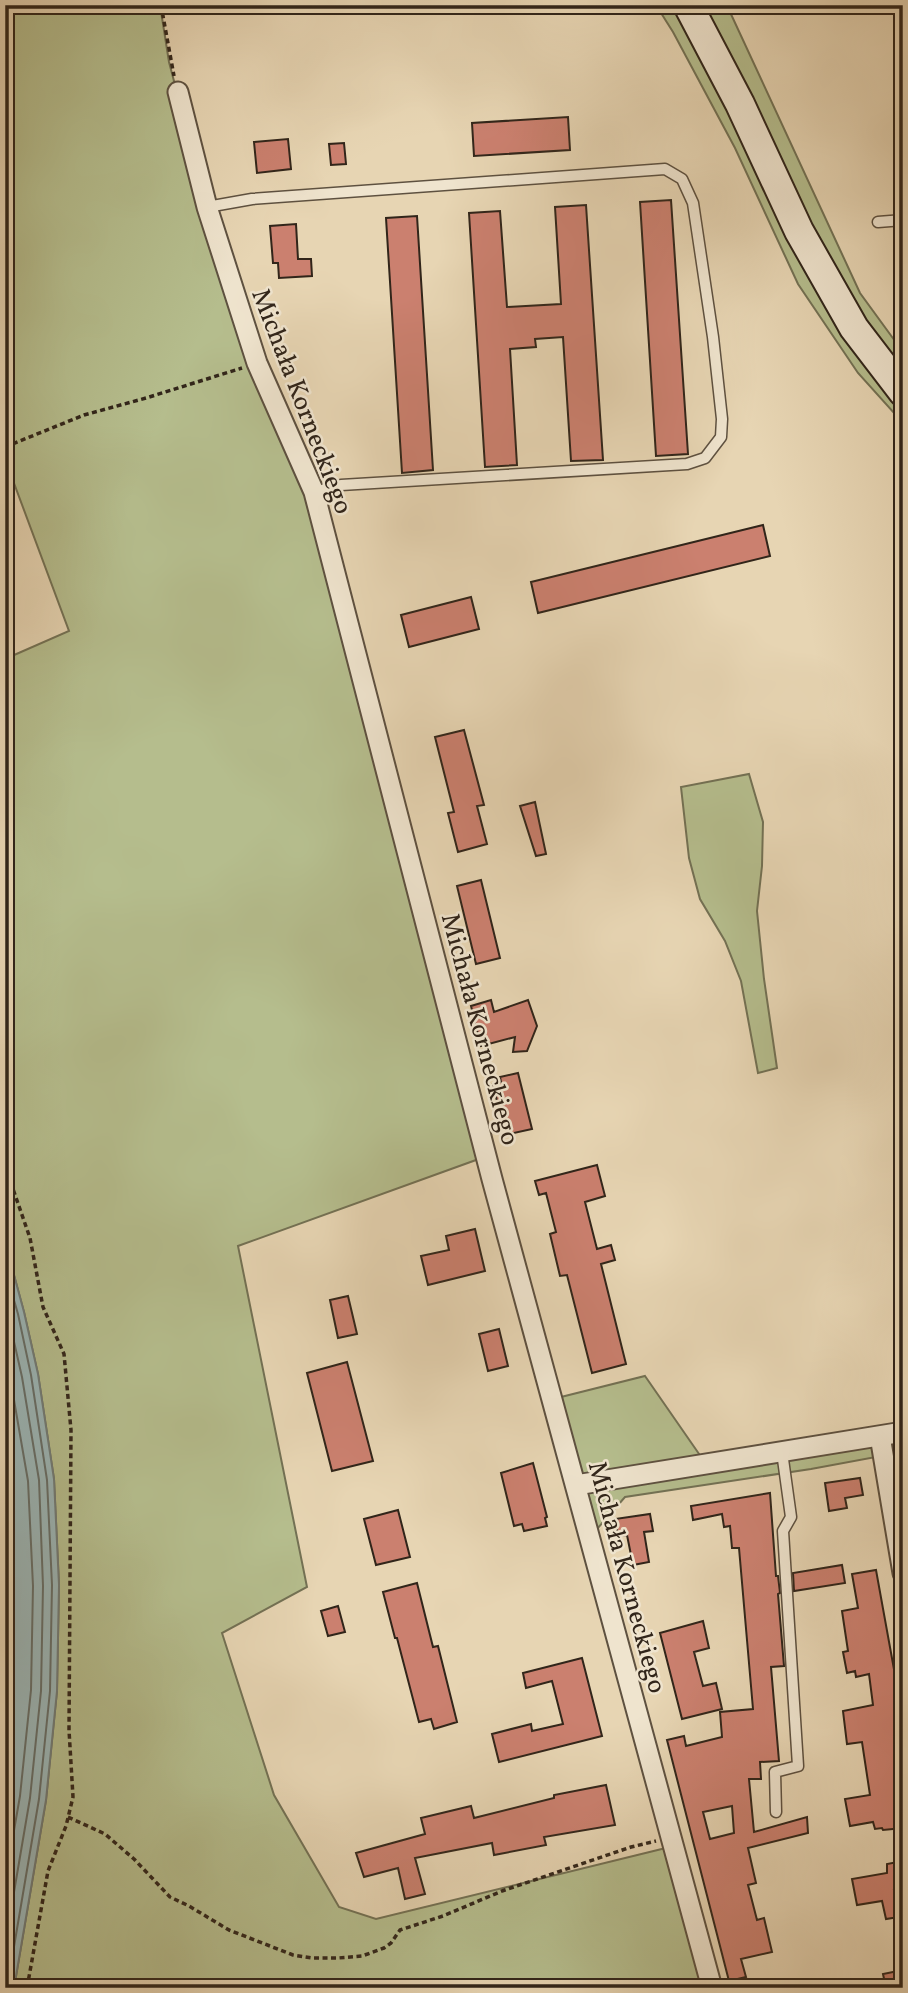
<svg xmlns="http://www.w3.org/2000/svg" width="908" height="1993" font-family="Vollkorn,serif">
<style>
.green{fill:#b5bd8d;stroke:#737154;stroke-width:2}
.water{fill:#9bb6b7;stroke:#717c78;stroke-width:2}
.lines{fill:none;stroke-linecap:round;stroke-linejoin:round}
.shore{stroke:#666e68;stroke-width:2}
.building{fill:#cb806f;stroke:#31251a;stroke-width:2;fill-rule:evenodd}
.lane-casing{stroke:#5e5140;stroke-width:13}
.street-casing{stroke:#5e5140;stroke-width:23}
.secondary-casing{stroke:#31251a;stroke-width:32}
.path{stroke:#31251a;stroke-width:3.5;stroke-dasharray:5 3.5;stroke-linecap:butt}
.lane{stroke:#efe4ce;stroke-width:10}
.street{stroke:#efe4ce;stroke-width:19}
.secondary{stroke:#efe4ce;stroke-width:28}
.labels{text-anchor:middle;stroke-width:5;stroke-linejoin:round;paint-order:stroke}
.street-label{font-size:26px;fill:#31251a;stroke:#efe4ce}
</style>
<rect width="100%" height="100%" fill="#e7d5b3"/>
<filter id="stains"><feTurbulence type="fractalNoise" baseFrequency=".00286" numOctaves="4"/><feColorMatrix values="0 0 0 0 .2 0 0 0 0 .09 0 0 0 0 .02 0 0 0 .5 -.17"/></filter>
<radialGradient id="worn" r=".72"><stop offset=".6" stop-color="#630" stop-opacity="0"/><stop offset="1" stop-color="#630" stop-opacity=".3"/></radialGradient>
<path class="green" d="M5,5H160L169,62L207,207L314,492L487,1156L238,1246L307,1587L222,1633L274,1795L339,1907L376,1919L674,1846L712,1988H14L46,1800L57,1691L59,1585L54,1479L38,1374L24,1312L5,1242V659L69,631L5,459V447L9,445L5,431Z
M656,5H726L730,12L860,293L903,352V423L858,373L798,284L735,148L673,32Z
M749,774L763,822L762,866L757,911L764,979L777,1068L758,1073L741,981L725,941L700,899L689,858L681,787Z
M645,1376L706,1464L903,1432V1452L811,1469L625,1497L590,1537L553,1399Z"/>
<path class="water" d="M5,1242L24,1312L38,1374L54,1479L59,1585L57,1691L46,1800L14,1988H5Z"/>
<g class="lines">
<path class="shore" d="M5,1269L18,1314L31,1375L47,1480L52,1585L50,1691L39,1799L7,1988
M5,1302L22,1377L39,1480L43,1586L41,1691L30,1798L5,1945
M5,1348L28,1481L33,1586L31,1690L20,1796L5,1882"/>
</g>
<path class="building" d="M568,117L570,150L474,156L472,123Z
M288,139L291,169L257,173L254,142Z
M344,143L346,164L331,165L329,144Z
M671,200L688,454L656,456L640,202Z
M586,205L603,460L571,461L563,337L535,339L536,347L510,349L517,465L485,467L469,213L500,211L507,307L561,304L555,207Z
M417,216L433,470L402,473L386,218Z
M296,224L298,259H311L312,276L279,278L278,263H273L270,226Z
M763,525L770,556L538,613L531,582Z
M471,597L479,629L409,647L401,615Z
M464,730L484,805L477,806L487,844L458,852L448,813L454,812L435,737Z
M535,802L546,854L536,856L520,806Z
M481,880L500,958L476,964L457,886Z
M491,1000L494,1012L528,1000L537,1026L527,1051L513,1052L515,1037L481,1046L471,1006Z
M518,1073L532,1129L505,1135L493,1084L501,1082L500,1077Z
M597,1165L605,1196L585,1202L597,1249L611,1245L615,1260L601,1264L626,1364L592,1373L567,1275L560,1276L550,1234L556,1232L546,1193L539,1195L535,1181Z
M475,1229L485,1271L428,1285L421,1256L449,1250L446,1236Z
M348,1296L357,1334L338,1338L330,1300Z
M499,1329L508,1366L488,1371L479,1334Z
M347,1362L373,1461L332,1471L307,1373Z
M533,1463L547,1517L545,1518L547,1526L524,1531L522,1524L514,1526L501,1473Z
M860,1478L863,1495L845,1498L847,1508L829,1511L825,1483Z
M770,1493L776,1576H778L780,1593L778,1594L784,1666L771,1667L779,1761L760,1762L761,1779H749L754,1832L807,1817L808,1833L748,1848L756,1883L748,1885L757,1920L764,1918L772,1952L741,1959L746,1977L729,1981L667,1740L684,1736L686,1746L722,1737L720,1712L753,1709L739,1548H732L730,1526L724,1527L722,1514L693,1520L691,1506ZM732,1806L734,1833L710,1839L703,1812Z
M398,1510L410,1557L376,1565L364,1519Z
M650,1514L653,1531L644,1532L649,1562L633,1565L627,1535L618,1536L615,1519Z
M842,1565L845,1583L794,1591L793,1573Z
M876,1570L903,1719V1828L883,1830L882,1828L875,1829L873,1822L850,1826L845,1799L870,1795L862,1742L847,1744L843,1711L873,1705L869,1674L856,1677L855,1671L847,1673L843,1652L848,1651L842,1611L858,1608L852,1574Z
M417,1583L433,1647L438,1646L457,1722L434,1729L431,1719L419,1722L397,1638H395L383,1592Z
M338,1606L345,1632L328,1636L321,1611Z
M703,1621L709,1648L694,1652L703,1686L716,1683L722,1709L682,1719L660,1633Z
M582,1658L602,1736L499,1762L492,1734L531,1724L532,1731L563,1724L552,1681L526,1688L523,1673Z
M606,1785L615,1825L544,1837L546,1845L494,1855L492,1843L415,1858L425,1894L405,1899L398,1868L364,1877L356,1853L425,1834L421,1818L471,1806L474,1818L554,1798V1795Z
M903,1861V1889L894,1890L899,1917L886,1919L882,1901L857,1905L852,1879L887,1873V1864Z
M903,1970V1988H886L883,1974Z"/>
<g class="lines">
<g class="lane-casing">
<path id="lane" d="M207,207L252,199L665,169L682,179L693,203L713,337L722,419L721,437L705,458L687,464L341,485L314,492
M878,222L903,220
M776,1812L775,1772L798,1766L783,1531L791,1517L782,1452"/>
</g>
<g class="street-casing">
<path id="street" d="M178,92L207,207L257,363L314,492L492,1179L712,1988
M880,1436L903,1573
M576,1485L903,1432"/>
</g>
<g class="secondary-casing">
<path id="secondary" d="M688,5L740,104L799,231L854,328L903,392"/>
</g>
<path class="path" d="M161,5L174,76
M5,447L84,415L146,398L242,368
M5,1166L30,1238L43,1307L64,1354L71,1430L69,1730L73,1797L66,1826L48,1871L27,1988
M68,1817L105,1834L134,1859L170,1897L189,1906L229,1930L293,1955L312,1958H338L362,1956L384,1948L391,1943L400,1930L443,1916L502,1891L631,1847L656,1841"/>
<use href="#lane" class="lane"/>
<use href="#street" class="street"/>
<use href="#secondary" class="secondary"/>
</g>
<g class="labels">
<g class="street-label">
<text transform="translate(303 401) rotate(69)" y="9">Michała Korneckiego</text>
<text transform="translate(481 1029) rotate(75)" y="9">Michała Korneckiego</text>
<text transform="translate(628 1577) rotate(75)" y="9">Michała Korneckiego</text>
</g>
</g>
<rect width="908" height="1993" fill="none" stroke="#e7d5b3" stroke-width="28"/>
<rect x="7" y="7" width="894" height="1979" fill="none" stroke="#31251a" stroke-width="3.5"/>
<rect x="14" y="14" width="880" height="1965" fill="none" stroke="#31251a" stroke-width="2"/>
<rect width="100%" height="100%" filter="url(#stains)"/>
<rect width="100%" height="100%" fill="url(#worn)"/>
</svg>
